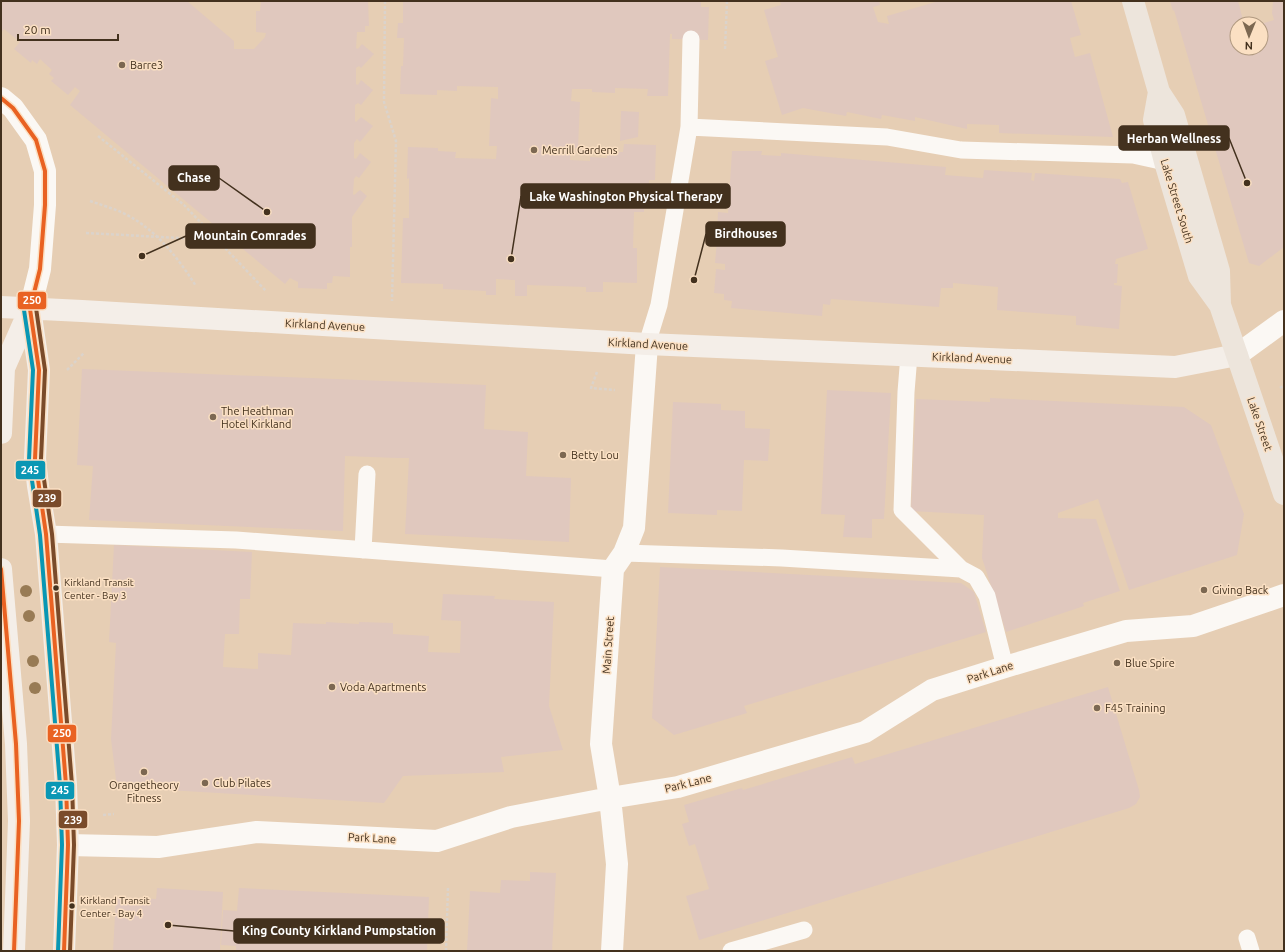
<svg xmlns="http://www.w3.org/2000/svg" width="1285" height="952" font-family="Ubuntu,sans-serif">
<style>
.building{fill:#e0c8be}
.lines{fill:none;stroke-linecap:round;stroke-linejoin:round}
.path{stroke:#dbd3cb;stroke-width:2.5;stroke-dasharray:3 2;stroke-linecap:butt}
.service{stroke:#fbf8f4;stroke-width:17}
.minor{stroke:#fbf8f4;stroke-width:22}
.tertiary{stroke:#fbf8f4;stroke-width:22}
.secondary{stroke:#f4eee8;stroke-width:22}
.primary{stroke:#ede5dc;stroke-width:22}
.bus-1-casing{stroke:#fbe0c3;stroke-width:7}
.bus-2-casing{stroke:#fbe0c3;stroke-width:7}
.bus-3-casing{stroke:#fbe0c3;stroke-width:7}
.bus-1{stroke:#e96222;stroke-width:4}
.bus-2{stroke:#0a97b4;stroke-width:4}
.bus-3{stroke:#7a4b2a;stroke-width:4}
.tree{fill:#987b55}
.poi-dot{fill:#7c6852;stroke:#fbe0c3;stroke-width:1.5}
.bus-dot{fill:#43311e;stroke:#fbe0c3;stroke-width:1.5}
.labels{text-anchor:middle;stroke-width:3;stroke-linejoin:round;paint-order:stroke}
.bus-label{font-size:10px;fill:#43311e;stroke:#fbe0c3;text-anchor:start}
.poi-label{font-size:11px;fill:#43311e;stroke:#fbe0c3;text-anchor:start}
.street-label{font-size:11px;fill:#43311e;stroke:#fbe0c3}
.leader{fill:none;stroke:#43311e;stroke-width:1.5}
.callout-dot{fill:#43311e;stroke:#fbe0c3;stroke-width:1.5}
.callout{fill:#43311e;stroke:#43311e;stroke-width:1.5}
.callout-label{font-size:12px;text-anchor:middle;font-weight:bold;fill:#fff}
.line-badge{stroke:#fbe0c3;stroke-width:1.5}
.badge-label{font-size:11px;text-anchor:middle;font-weight:bold;fill:#fff}
</style>
<rect width="100%" height="100%" fill="#e6ceb4"/>
<path class="building" d="M1,1H187L234,41V49H254L265,37L266,33L256,32V11H260L261,1H368L369,26H365V32H357L356,48L358,49L362,44L374,54L361,68L359,66L356,68V84L358,85L361,80L373,90L361,105L358,103L355,105V121L356,122L361,117L373,126L360,142L357,139L354,143V158L356,159L360,153L371,162L359,178L356,176L354,179L353,194L354,195L360,190L367,196L352,217V247H350V277L333,276L332,283H327V289L298,288V282L290,278L285,284L70,105L80,91L75,87L68,95L51,81L54,78L49,74L52,70L40,59L37,64L32,60L31,63L14,49L20,42L4,29L1,33Z
M403,1H701V7H709L708,40L672,39V34H670L668,96H647L648,89L615,88V93L592,92V89H572L571,101L580,102L578,148H571L570,160L590,161V157L607,158V152H623L624,144L656,145L655,180H649L648,200L644,199V212H634L633,248H637V283L603,282V292H586V287L527,285V296H515V280L496,279V295H486V291L443,289V284L401,283L403,218H409V178L407,179L408,147L438,148V151L456,152L455,158L496,159L497,146H489L491,98L498,99V87L457,86V91L437,90V95L400,94L401,66H403L404,38H397L398,23H403Z
M780,1H879L880,5L873,7L878,22L889,24L887,16L939,1H1071L1081,35L1070,38L1075,57L1090,53L1113,137L999,133V125L967,124V129L915,117V121L882,115L881,119L847,112L846,116L803,108L782,115L765,61L778,57L764,10L781,5Z
M1170,1H1238L1244,24H1237V48H1261V24L1274,20L1272,13L1273,1H1284V247L1259,266L1249,263L1174,10L1173,11Z
M621,111L639,112L638,137L620,141Z
M732,151H762L761,155L781,156V153L946,167L945,175L983,178L984,170L1032,173L1031,180L1034,181L1035,173L1120,179L1122,183L1128,182L1148,249L1116,259L1115,264H1118L1117,283H1114V285L1122,286L1119,329L1076,325V316L997,310L998,287L953,283V288H941L939,307L831,299L830,305L823,304L822,316L731,308L732,301L724,300V294L714,293L716,269L725,270V264L715,263L717,240L727,241V235H717L718,212L728,213Z
M82,369L486,385L484,429L528,432L526,476L571,478L569,542L405,534L409,458H397L345,456L343,531L89,520L93,466L77,465Z
M827,390L891,393L884,519H872V538L843,537L845,515L821,514Z
M990,398L1184,407L1211,425L1244,514L1237,555L1129,590L1098,499L1058,513V518L1096,519L1120,591L1083,603L1084,606L1006,632L982,558L984,515L911,511L916,399L990,402Z
M673,402L721,404V410L745,411V428L770,429L768,461L744,460L742,511L717,510V515L668,513Z
M114,545L252,552L250,599H240L239,634H225L223,667L258,669V653L291,655L293,623L326,624V622L359,624V622L393,623V634L429,636L428,652L460,653L461,621L441,620L443,594L495,596L494,599L554,602L549,706L563,750L501,757L504,772L403,776L384,803L117,787L111,739L116,643L109,642Z
M660,567L961,583L974,592L986,632L744,706L747,713L674,735L652,718Z
M1108,687L1139,790L1140,797L1136,804L1129,808L699,940L686,896L709,889L695,844L689,846L682,824L689,822L684,805L742,788L743,790L852,757L855,764Z
M530,872L556,873L552,951H467L470,891L500,893L501,880L530,881Z
M157,888L223,892L220,951H113L116,897L156,899Z
M239,888L429,897L427,951H236V946L221,945L223,910L237,911Z"/>
<g class="lines">
<path class="path" d="M385,1L384,102L396,141L392,301
M725,49L727,1
M98,136L184,205L266,291
M90,201C99,204 108,207 116,210C152,224 176,255 196,286
M86,233L218,240
M67,370L84,353
M597,372L591,388L615,390
M1280,388L1284,385
M103,815L114,814
M446,951L448,887"/>
<path class="service" d="M689,127L691,39
M647,344L659,305L689,127L887,137L961,150L1133,155L1165,162
M909,355L906,392L902,510L961,569
M46,534L236,540L613,569
M363,550L367,474
M624,553L782,558L961,569L976,577L987,596L1005,667
M1247,938L1251,951
M731,951L804,930"/>
<path class="minor" d="M1237,355L1284,321
M68,845L158,847L257,832L437,841L511,817L610,798L678,787L865,732L932,690L1005,667L1126,631L1193,626L1284,595
M612,951L617,864L610,798L601,744L613,569L624,553L634,528L647,344"/>
<path class="tertiary" d="M1,98L13,108L36,140L45,171V205L40,269L30,309"/>
<path class="secondary" d="M1,307L82,311L647,344L1175,367L1237,355
M30,309L39,370L35,459L38,486L46,534L66,785L68,845L64,951
M1,433L4,368L30,309
M1,569L16,744L19,821L14,951"/>
<path class="primary" d="M1133,1L1159,92L1174,115L1219,271L1220,305L1284,494
M1159,92L1154,120L1165,162L1199,276L1220,305"/>
<g class="bus-1-casing">
<path id="bus-1" d="M1,98L13,108L36,140L45,171V205L40,269L30,309L39,370L35,459L46,534L66,785L68,845L64,951
M1,569L16,744L19,821L14,951"/>
</g>
<g class="bus-2-casing">
<path id="bus-2" d="M24,310L33,370L29,460L40,535L60,785L62,845L58,951"/>
</g>
<g class="bus-3-casing">
<path id="bus-3" d="M36,308L45,370L41,459L52,534L72,785L74,845L70,951"/>
</g>
<use href="#bus-1" class="bus-1"/>
<use href="#bus-2" class="bus-2"/>
<use href="#bus-3" class="bus-3"/>
</g>
<g class="tree">
<circle cx="26" cy="591" r="6"/>
<circle cx="29" cy="616" r="6"/>
<circle cx="33" cy="661" r="6"/>
<circle cx="35" cy="688" r="6"/>
</g>
<g class="poi-dot">
<circle cx="122" cy="65" r="4"/>
<circle cx="534" cy="150" r="4"/>
<circle cx="213" cy="417" r="4"/>
<circle cx="563" cy="455" r="4"/>
<circle cx="1204" cy="590" r="4"/>
<circle cx="1117" cy="663" r="4"/>
<circle cx="332" cy="687" r="4"/>
<circle cx="1097" cy="708" r="4"/>
<circle cx="144" cy="772" r="4"/>
<circle cx="205" cy="783" r="4"/>
</g>
<g class="bus-dot">
<circle cx="56" cy="588" r="3.5"/>
<circle cx="72" cy="906" r="3.5"/>
</g>
<g class="labels">
<g class="bus-label">
<text x="64" y="586">Kirkland Transit<tspan x="64" dy="13">Center - Bay 3</tspan></text>
<text x="80" y="904">Kirkland Transit<tspan x="80" dy="13">Center - Bay 4</tspan></text>
</g>
<g class="poi-label">
<text x="130" y="69">Barre3</text>
<text x="542" y="154">Merrill Gardens</text>
<text x="221" y="415">The Heathman<tspan x="221" dy="13">Hotel Kirkland</tspan></text>
<text x="571" y="459">Betty Lou</text>
<text x="1212" y="594">Giving Back</text>
<text x="1125" y="667">Blue Spire</text>
<text x="340" y="691">Voda Apartments</text>
<text x="1105" y="712">F45 Training</text>
<text x="213" y="787">Club Pilates</text>
<text x="144" y="789" text-anchor="middle">Orangetheory<tspan x="144" dy="13">Fitness</tspan></text>
</g>
<g class="street-label">
<text transform="translate(1177 201) rotate(73)" y="4">Lake Street South</text>
<text transform="translate(325 325) rotate(3)" y="4">Kirkland Avenue</text>
<text transform="translate(648 344) rotate(3)" y="4">Kirkland Avenue</text>
<text transform="translate(972 358) rotate(2)" y="4">Kirkland Avenue</text>
<text transform="translate(1260 424) rotate(71)" y="4">Lake Street</text>
<text transform="translate(608 645) rotate(-86)" y="4">Main Street</text>
<text transform="translate(990 672) rotate(-18)" y="4">Park Lane</text>
<text transform="translate(688 783) rotate(-14)" y="4">Park Lane</text>
<text transform="translate(372 838) rotate(3)" y="4">Park Lane</text>
</g>
</g>
<path class="leader" d="M1247 183L1229 138M267 212L219 178M511 259L521 196M694 280L706 234M142 256L186 236M168 925L234 931"/>
<g class="callout-dot">
<circle cx="1247" cy="183" r="4"/>
<circle cx="267" cy="212" r="4"/>
<circle cx="511" cy="259" r="4"/>
<circle cx="694" cy="280" r="4"/>
<circle cx="142" cy="256" r="4"/>
<circle cx="168" cy="925" r="4"/>
</g>
<g class="callout">
<rect x="1119" y="126" width="110" height="24" rx="4"/>
<rect x="169" y="166" width="50" height="24" rx="4"/>
<rect x="521" y="184" width="209" height="24" rx="4"/>
<rect x="706" y="222" width="79" height="24" rx="4"/>
<rect x="186" y="224" width="129" height="24" rx="4"/>
<rect x="234" y="919" width="210" height="24" rx="4"/>
</g>
<g class="callout-label">
<text x="1174" y="143">Herban Wellness</text>
<text x="194" y="182">Chase</text>
<text x="626" y="201">Lake Washington Physical Therapy</text>
<text x="746" y="238">Birdhouses</text>
<text x="250" y="240">Mountain Comrades</text>
<text x="339" y="935">King County Kirkland Pumpstation</text>
</g>
<g class="line-badge">
<rect x="17" y="291" width="30" height="19" rx="4" fill="#e96222"/>
<rect x="15" y="460" width="31" height="20" rx="4" fill="#0a97b4"/>
<rect x="32" y="489" width="30" height="19" rx="4" fill="#7a4b2a"/>
<rect x="47" y="724" width="30" height="19" rx="4" fill="#e96222"/>
<rect x="45" y="781" width="30" height="19" rx="4" fill="#0a97b4"/>
<rect x="58" y="810" width="30" height="19" rx="4" fill="#7a4b2a"/>
</g>
<g class="badge-label">
<text x="32" y="304">250</text>
<text x="30" y="474">245</text>
<text x="47" y="502">239</text>
<text x="62" y="737">250</text>
<text x="60" y="794">245</text>
<text x="73" y="824">239</text>
</g>
<rect width="1285" height="952" fill="none" stroke="#43311e" stroke-width="4"/>
<g transform="translate(1249 36) rotate(181)"><circle r="19" fill="#fbe0c3" stroke="#b19a81"/>
<path d="M0-3L7 15L0 10L-7 15Z" fill="#7c6852"/>
<text y="-6" font-size="11" font-weight="bold" text-anchor="middle" fill="#43311e">N</text>
</g>
<path d="M18 34v6h100v-6" fill="none" stroke="#43311e" stroke-width="2"/>
<text x="24" y="34" font-size="12" fill="#43311e" stroke="#fbe0c3" stroke-width="3" paint-order="stroke">20 m</text>
</svg>
